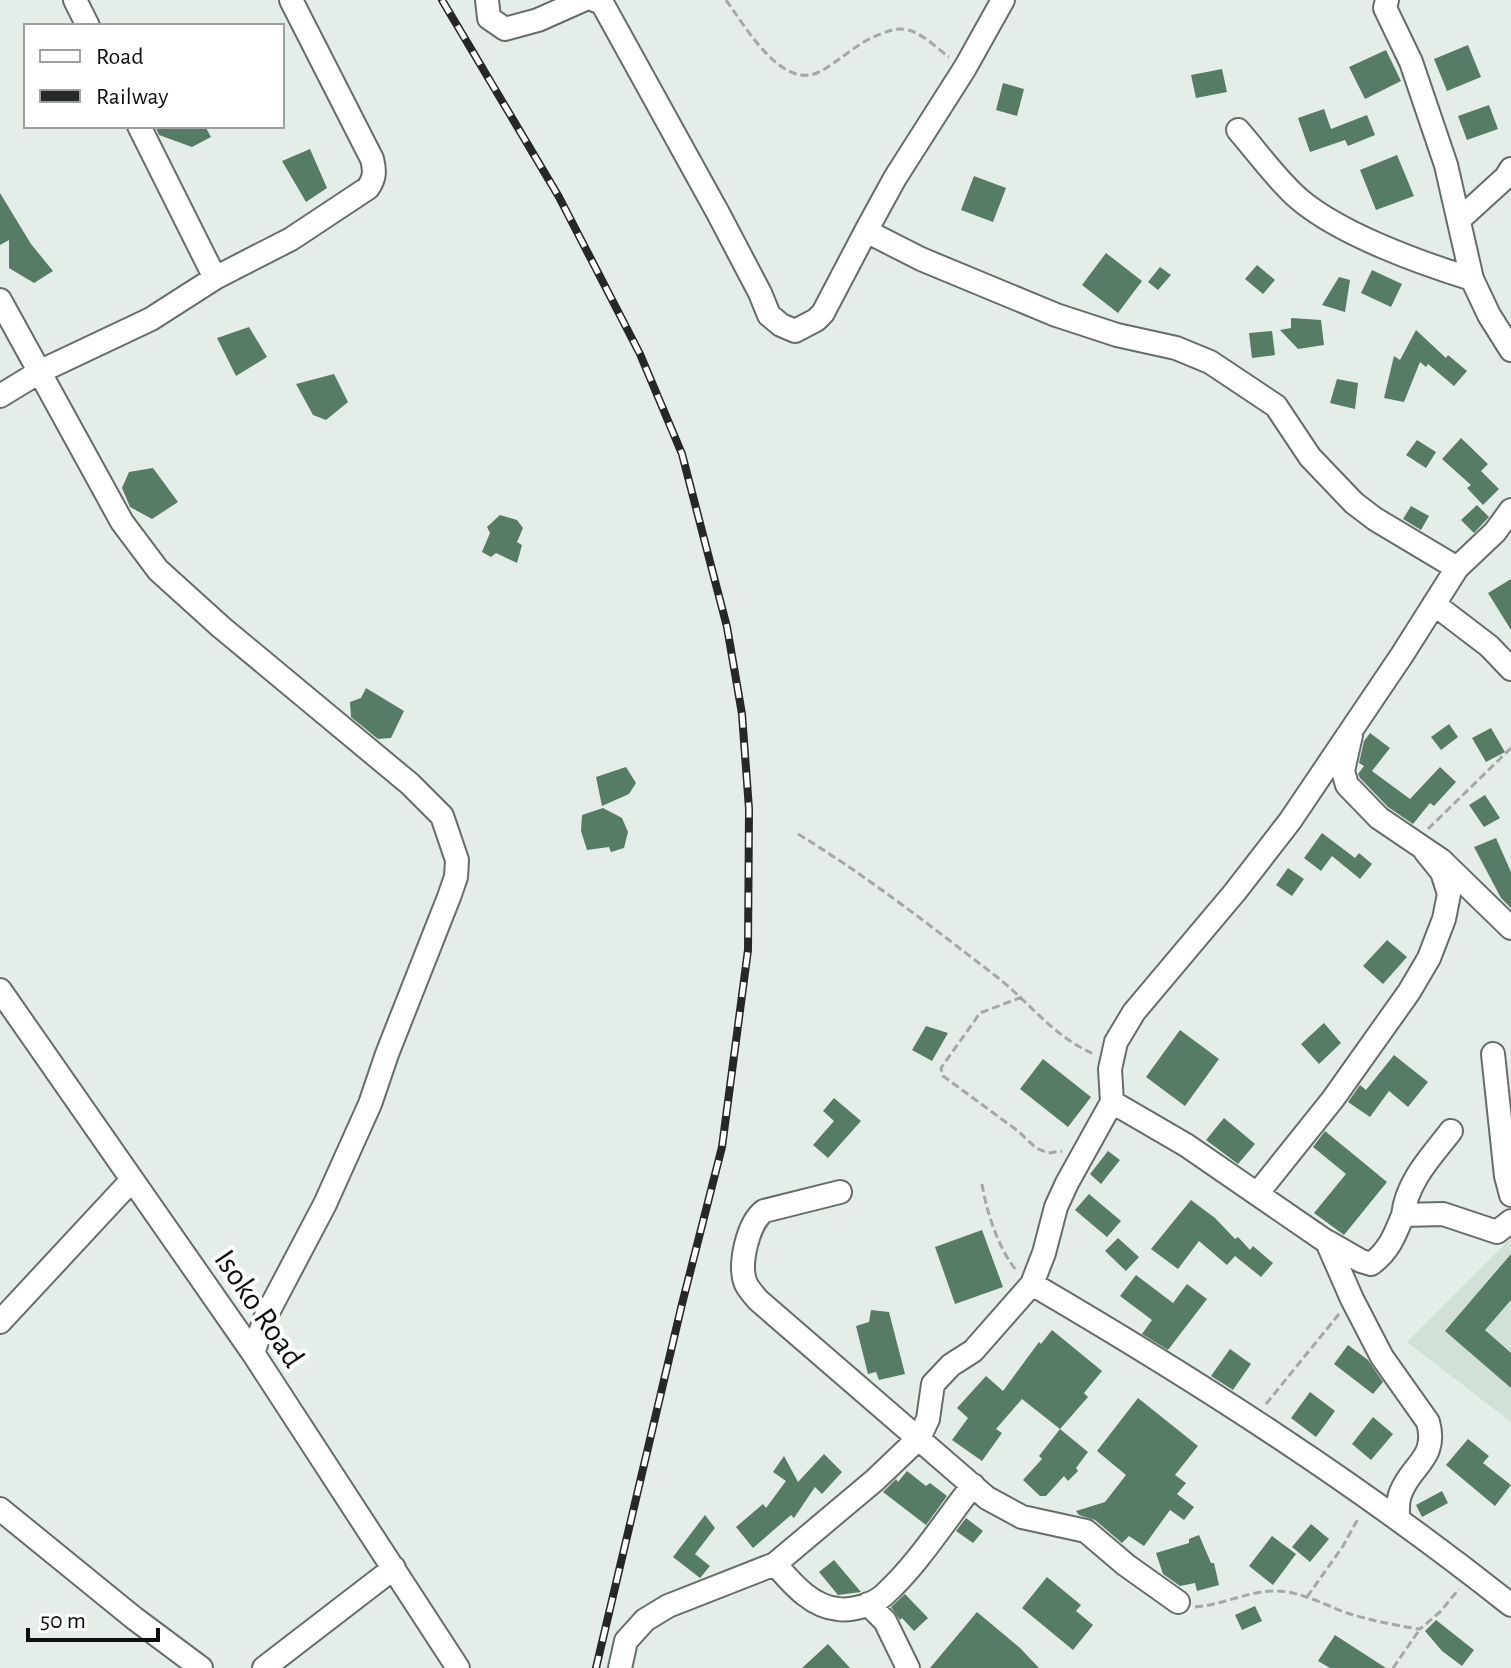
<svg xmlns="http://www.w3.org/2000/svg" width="1511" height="1668" font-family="'Alegreya Sans',sans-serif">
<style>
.built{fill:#d2e1d8}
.building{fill:#567c66}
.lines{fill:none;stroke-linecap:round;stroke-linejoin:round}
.minor-casing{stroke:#666d69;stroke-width:26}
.path{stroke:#a3a9a5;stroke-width:3;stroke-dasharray:8 4;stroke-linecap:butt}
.minor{stroke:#fff;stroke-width:22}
.rail-casing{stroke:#252826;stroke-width:8}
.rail{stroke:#fff;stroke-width:5;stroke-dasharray:15;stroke-linecap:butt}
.labels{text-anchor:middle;stroke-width:8;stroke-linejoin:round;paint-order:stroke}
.street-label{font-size:32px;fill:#0d0f0e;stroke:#fff}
</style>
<rect width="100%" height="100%" fill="#e5ede8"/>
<path class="built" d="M1511,1238V1422L1407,1342Z"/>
<path class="building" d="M1468,45L1481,77L1447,91L1434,59Z
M1386,50L1401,81L1365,99L1349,67Z
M1222,69L1227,92L1196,98L1191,75Z
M1003,83L1024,89L1017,116L996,110Z
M1489,105L1498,129L1467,140L1458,116Z
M1324,109L1331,129L1367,115L1375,135L1348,146L1345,140L1310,152L1298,118Z
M155,126H205L211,137L192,147L159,135Z
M310,149L327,188L306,202L282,161Z
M1397,155L1414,196L1376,210L1360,170Z
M974,176L1006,188L993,222L961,210Z
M0,193L31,244L53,271L34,283L9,268V240L0,245Z
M1106,253L1142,281L1118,313L1082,285Z
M1257,265L1275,280L1263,294L1245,279Z
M1160,267L1171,275L1158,290L1148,282Z
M1372,270L1402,284L1391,307L1361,293Z
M1339,277L1350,280L1345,312L1322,305Z
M1291,318L1321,320L1324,345L1298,349L1280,330L1291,328Z
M249,327L267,357L236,376L217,338Z
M1416,330L1446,358L1448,355L1467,371L1454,386L1428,364L1426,367L1420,362L1404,402L1384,398L1394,356L1400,360Z
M1272,331L1275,355L1252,358L1249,333Z
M334,374L348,402L326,420L313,415L296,384Z
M1337,379L1358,383L1355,409L1330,403Z
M1461,438L1488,464L1481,471L1499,489L1483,505L1467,488L1471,485L1442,459Z
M1417,440L1436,452L1426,468L1406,455Z
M153,468L178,502L152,519L130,507L122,488L129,472Z
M1477,505L1489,517L1474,533L1461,520Z
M1411,506L1429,516L1421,530L1403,519Z
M500,515L517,520L523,528L517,542L522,545L517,563L496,553L491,557L482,552L490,533L487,527Z
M1511,579V630L1488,593Z
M366,688L404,711L391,738L378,739L351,717L350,702L361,698Z
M1449,724L1458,737L1441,750L1431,737Z
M1491,728L1505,752L1486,762L1472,738Z
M1370,733L1390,748L1372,771L1410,799L1440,767L1456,782L1434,806L1430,803L1413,824L1388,807L1360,778L1358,774L1364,766L1359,763L1364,741Z
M626,767L636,783L629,794L602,806L596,777Z
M1485,795L1500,818L1484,827L1469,805Z
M603,808L622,818L628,832L624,848L611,852L609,847L587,850L581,831L582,815Z
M1322,833L1355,858L1359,853L1372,864L1360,879L1332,856L1321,871L1304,858Z
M1496,838L1511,872V908L1501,898L1474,847Z
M1288,868L1304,879L1292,896L1276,885Z
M1387,940L1407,957L1383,984L1363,966Z
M1324,1023L1341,1043L1319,1064L1301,1044Z
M926,1026L948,1033L932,1061L912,1050Z
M1180,1030L1219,1059L1185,1106L1146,1077Z
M1394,1055L1428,1082L1408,1107L1389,1091L1370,1117L1348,1102L1360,1085L1366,1090Z
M1043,1059L1091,1097L1068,1127L1020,1089Z
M834,1098L861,1121L828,1158L813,1145L834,1121L823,1111Z
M1224,1118L1255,1144L1238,1164L1206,1140Z
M1325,1131L1387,1182L1344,1235L1314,1213L1346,1174L1313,1147Z
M1108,1151L1120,1160L1101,1184L1090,1174Z
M1089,1194L1121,1221L1107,1237L1075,1210Z
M1191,1200L1215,1218L1235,1239L1238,1237L1250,1250L1253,1246L1273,1263L1261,1277L1235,1256L1227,1265L1199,1241L1178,1269L1151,1249Z
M982,1230L1003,1287L955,1304L935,1247Z
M1118,1238L1139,1257L1126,1271L1105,1251Z
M1511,1254V1300L1485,1330L1511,1353V1388L1445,1331Z
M1136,1275L1173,1303L1187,1284L1207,1299L1168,1350L1142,1334L1152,1320L1120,1296Z
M871,1310L889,1312L905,1374L879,1380L876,1372L868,1374L856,1326L869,1322Z
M1052,1330L1102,1371L1084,1393L1088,1397L1060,1429L1022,1399L996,1429L1002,1433L982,1461L952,1440L968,1418L957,1408L986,1376L1003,1391L1039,1342L1041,1344Z
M1348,1345L1368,1360L1383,1382L1373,1394L1334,1364Z
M1230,1349L1251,1364L1233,1390L1211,1376Z
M1310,1392L1335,1411L1316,1437L1291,1418Z
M1138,1398L1198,1446L1175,1475L1186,1483L1177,1494L1194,1507L1184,1520L1170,1510L1144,1546L1129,1536L1122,1543L1095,1520L1079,1515L1076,1511L1105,1502L1126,1475L1097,1451Z
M1373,1417L1393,1434L1371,1460L1352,1444Z
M1060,1429L1088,1452L1076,1468L1078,1471L1068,1481L1064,1476L1046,1496H1040L1023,1480L1042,1459L1039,1456Z
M1468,1439L1489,1456L1483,1463L1511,1485L1495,1506L1446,1465Z
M824,1454L842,1472L822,1494L815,1487L794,1518L791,1515L753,1548L736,1527L763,1504L766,1508L786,1481L773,1472L784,1456L798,1482Z
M907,1471L926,1486L930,1483L947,1496L926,1525L883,1492L896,1479L898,1482Z
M1442,1491L1448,1503L1422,1517L1416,1505Z
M705,1515L715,1528L695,1554L710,1566L700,1578L673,1557Z
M966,1518L983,1531L973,1543L956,1531Z
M1311,1524L1329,1539L1310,1562L1292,1547Z
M1199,1535L1211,1563H1214L1219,1585L1197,1591L1195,1583L1180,1586L1163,1574L1156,1553L1189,1543V1539Z
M1272,1536L1296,1554L1273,1585L1249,1566Z
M834,1560L861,1592L838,1595L819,1572Z
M1047,1577L1081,1605L1076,1611L1093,1625L1073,1650L1022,1608Z
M905,1594L928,1618L914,1631L902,1618L900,1620L891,1607Z
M1255,1606L1262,1621L1242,1630L1235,1615Z
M977,1612L1020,1648L1039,1668H930Z
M1436,1620L1474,1650L1462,1666L1442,1651L1425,1631Z
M1335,1635L1386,1668H1330L1318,1661Z
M828,1644L850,1668H802Z"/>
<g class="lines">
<g class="minor-casing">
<path id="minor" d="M75,0L88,26
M487,0L489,18L505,29L538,20L583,0
M594,0L602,3L718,213L760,293L769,315L781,325L795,331L816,320L823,313L866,231L921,259L1056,315L1117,335L1176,348L1210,362L1276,406L1310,457L1354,503L1375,519L1457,568L1495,532L1511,510
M1387,0L1385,8L1411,62L1446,165L1472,279L1489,315L1511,350
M139,126L215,278
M1238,130C1258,153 1277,180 1299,199C1340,234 1420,263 1472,279
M1460,219L1506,177L1511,169
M866,231L895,178L965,68L1003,0
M0,300L122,522L158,570L221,627L410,784L442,816L457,860L456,877L449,897L387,1054L370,1104L325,1204L266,1316L253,1353
M0,396L41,371L151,319L215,278L291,239L368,188C375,178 375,171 372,159L291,0
M1434,604L1489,646L1511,669
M1351,735L1343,771L1347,785L1379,818L1441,860L1511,928
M0,990L253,1353L458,1668
M1493,1054L1506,1176L1511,1195
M1112,1102L1186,1145L1327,1242L1352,1299L1382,1357L1428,1422C1438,1458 1412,1464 1401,1492C1397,1501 1398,1509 1398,1518
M840,1192L764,1211C748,1223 738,1265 746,1284C749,1290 754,1295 758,1300L987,1498L1022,1517L1086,1531L1126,1565L1178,1602
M1257,1194L1333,1099L1409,992L1429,958L1444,919L1449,894L1442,872L1425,851
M1403,1215C1407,1181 1431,1157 1451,1131
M1328,1242L1361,1261L1371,1264C1389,1251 1395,1235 1403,1215L1443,1214L1497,1232L1511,1221
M1032,1284C1198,1381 1360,1485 1511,1605
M0,1322L131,1181
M0,1509L134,1618L201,1668
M775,1564C791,1582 811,1607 838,1609C852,1611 873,1605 884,1595C918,1564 944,1522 973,1485
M868,1604L885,1621L908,1668
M264,1668L394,1568
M620,1668L626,1641L645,1620L668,1606L775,1564L875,1480L919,1438L928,1419L933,1384L951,1365L973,1351L1032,1284L1044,1253L1056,1207L1067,1183L1112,1102L1110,1069L1116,1042L1134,1012L1235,892L1290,821L1402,655L1457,568"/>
</g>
<path class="path" d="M726,0C745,26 783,93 821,71C839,61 854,46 873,37C886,32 895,27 908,30C922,33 938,49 949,57
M1428,829L1511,748
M798,834C867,876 932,927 997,977C1030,1003 1053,1036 1092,1053
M1022,997L980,1013L941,1068L943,1076L1018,1131L1036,1148L1048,1153L1062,1151
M982,1184C986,1210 999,1251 1017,1271
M1266,1404L1339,1314
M1307,1597L1343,1546L1359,1517
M1195,1607C1222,1605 1248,1591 1275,1591C1302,1591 1328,1607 1353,1615C1375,1621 1397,1626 1420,1629L1440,1612L1459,1589
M1393,1668L1420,1629"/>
<use href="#minor" class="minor"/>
<g class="rail-casing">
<path id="rail" d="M442,0L559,197L640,354L682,454L727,627L742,714L749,809L748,950L722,1147L682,1304L596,1668"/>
</g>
<use href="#rail" class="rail"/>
</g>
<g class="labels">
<g class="street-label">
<text transform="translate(260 1308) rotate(56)" y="11">Isoko Road</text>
</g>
</g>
<rect x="24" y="24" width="260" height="104" fill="#ffffff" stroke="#9e9f9f" stroke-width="2"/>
<rect x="40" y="50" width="40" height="12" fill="#ffffff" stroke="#9e9f9f" stroke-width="2"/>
<text x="96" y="64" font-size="24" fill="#0d0f0e">Road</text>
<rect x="40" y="90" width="40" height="12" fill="#252826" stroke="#9e9f9f" stroke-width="2"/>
<text x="96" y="104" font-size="24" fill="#0d0f0e">Railway</text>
<path d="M28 1628v12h130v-12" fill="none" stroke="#0d0f0e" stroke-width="4"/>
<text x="40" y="1628" font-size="24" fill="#0d0f0e" stroke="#ffffff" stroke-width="6" paint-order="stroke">50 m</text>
</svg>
